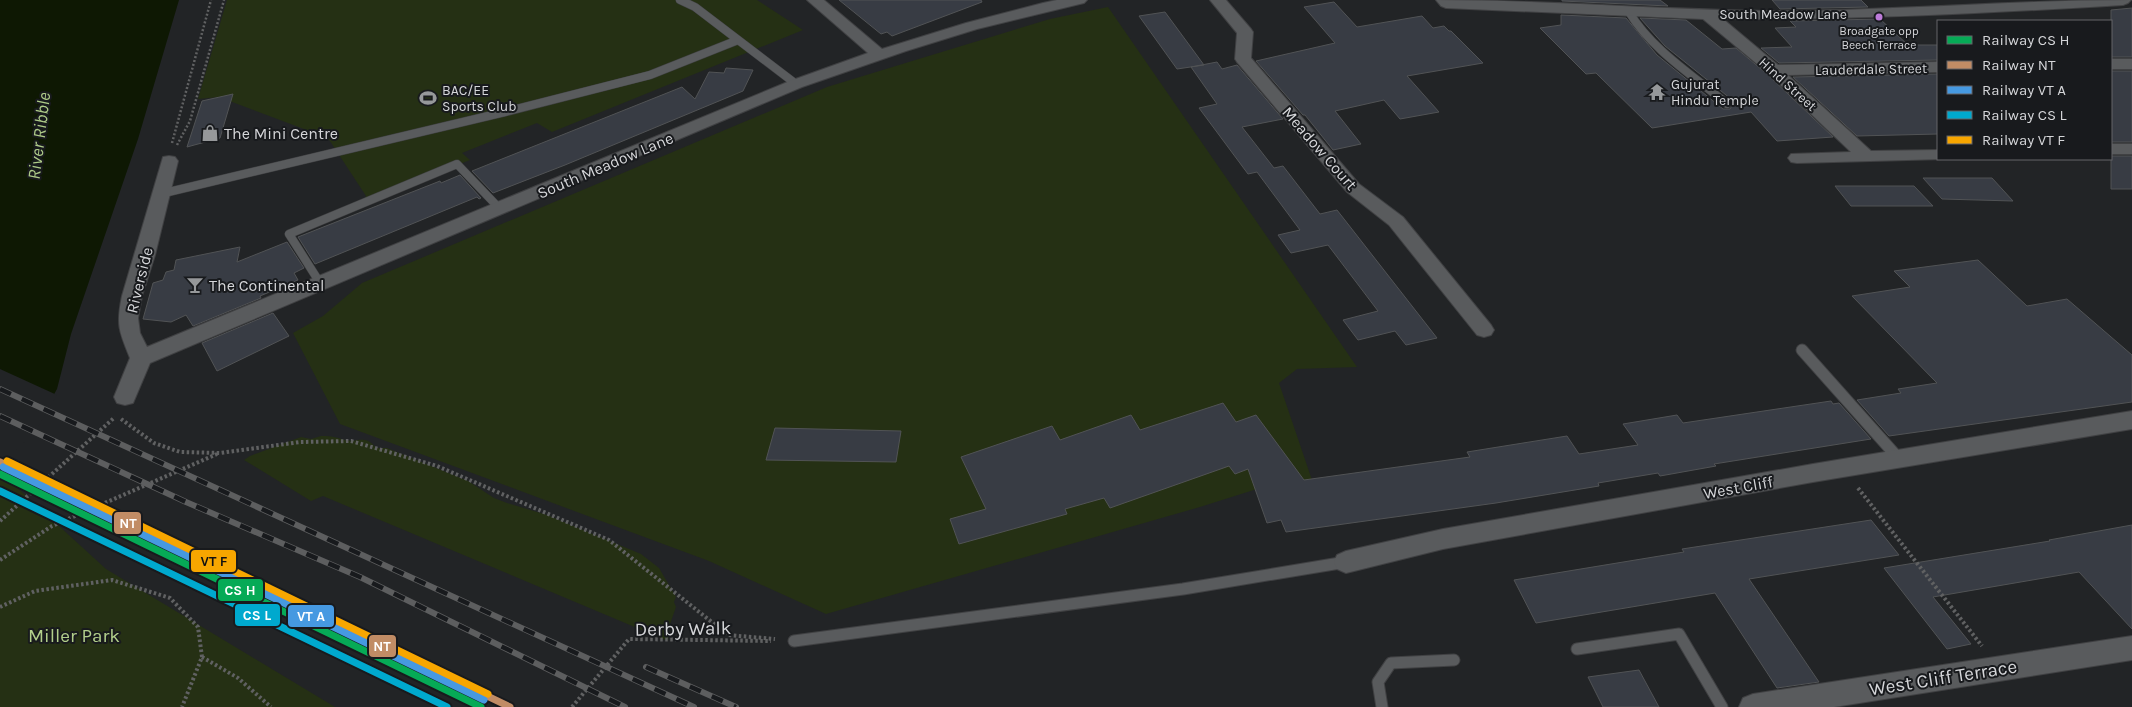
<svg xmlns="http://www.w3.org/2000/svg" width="2132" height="707" font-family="Karla,sans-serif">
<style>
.green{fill:#253014}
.water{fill:#0e1803}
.pier{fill:#222426}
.building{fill:#383c44;stroke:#515355}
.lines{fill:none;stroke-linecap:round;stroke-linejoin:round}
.service-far1-casing{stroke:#404143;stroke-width:9}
.service-casing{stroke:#404143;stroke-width:13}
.minor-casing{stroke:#404143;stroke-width:2}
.path-far1{stroke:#606162;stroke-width:2.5;stroke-dasharray:2 2;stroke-linecap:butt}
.path{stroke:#606162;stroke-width:4;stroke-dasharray:2.5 2.5;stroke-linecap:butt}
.service-far1{stroke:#595b5d;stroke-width:8}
.service{stroke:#595b5d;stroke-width:11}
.minor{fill:#595b5d;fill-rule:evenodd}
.rail-casing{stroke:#5d5e5f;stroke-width:6}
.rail{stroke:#181a1d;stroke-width:4.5;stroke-dasharray:12;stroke-linecap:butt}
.rail-1-casing{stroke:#181a1d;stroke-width:11}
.rail-2-casing{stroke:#181a1d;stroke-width:11}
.rail-3-casing{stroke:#181a1d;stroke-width:11}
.rail-4-casing{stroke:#181a1d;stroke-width:11}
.rail-5-casing{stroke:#181a1d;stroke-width:11}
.rail-1{stroke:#06aa56;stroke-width:7}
.rail-2{stroke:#c18c65;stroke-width:7}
.rail-3{stroke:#4699e1;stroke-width:7}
.rail-4{stroke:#00a9ce;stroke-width:7}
.rail-5{stroke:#f7a600;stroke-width:7}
.bus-dot{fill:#bd7bd9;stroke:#181a1d;stroke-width:2}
.labels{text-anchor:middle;stroke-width:4;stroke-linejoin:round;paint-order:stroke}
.far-bus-label{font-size:12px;fill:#d5d6d9;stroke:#181a1d}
.far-street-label{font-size:14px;fill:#d5d6d9;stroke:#181a1d}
.far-poi-label{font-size:14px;fill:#d5d6d9;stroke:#181a1d;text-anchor:start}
.poi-label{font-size:16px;fill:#d5d6d9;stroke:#181a1d;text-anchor:start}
.street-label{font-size:16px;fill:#d5d6d9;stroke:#181a1d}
.water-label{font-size:18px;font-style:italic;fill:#aecb88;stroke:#181a1d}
.near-street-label{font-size:19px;fill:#d5d6d9;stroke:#181a1d}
.near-park-label{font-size:19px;fill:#b2cf8b;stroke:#181a1d}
.line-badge{stroke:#181a1d;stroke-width:2}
.badge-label{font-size:14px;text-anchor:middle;font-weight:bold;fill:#fff}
.pale-badge-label{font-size:14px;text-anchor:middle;font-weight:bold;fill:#111}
</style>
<rect width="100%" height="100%" fill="#222426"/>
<path class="green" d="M227,0H757L803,30L552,132L537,123L462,153L470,160L362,202L366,196L328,138L219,97L198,99Z
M1108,7L1357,367L1297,369L1279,383L1312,480L1257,489L1200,507L826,614L709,561L340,424L293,333L323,316L362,283L827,87L1050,19Z
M321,436C333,436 335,437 345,440C358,443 365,434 376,448H387L468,481L494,498L507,503L547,515L641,554L659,568L676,597L674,602L676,607L669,627L668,641L323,496L311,501L244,460L250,456L301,437L311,439Z
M0,472L106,569L335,707H0Z"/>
<path class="water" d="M0,0H179L138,139L71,334L57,389L32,433L0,462Z"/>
<path class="pier" d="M0,369L57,395L33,435L0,464Z"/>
<path class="building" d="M839,0H981L982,2L892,36L887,32L881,34Z
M1562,0H1660L1668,6L1562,1Z
M1772,0H1861L1868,7L1780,9Z
M1334,2L1357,27L1422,16L1433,28L1444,26L1449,31H1451L1483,63L1407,76L1439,112L1400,119L1384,100L1335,111L1361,144L1333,150L1305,115H1303L1256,61L1335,43L1304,7Z
M2132,8V57H2111V10Z
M1165,12L1204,65L1177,69L1139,16Z
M1561,15L1626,18L1657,55L1723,109H1730L1733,104L1731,99L1665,46L1640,18L1686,20L1722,49L1736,48L1767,74L1833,137L1777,141L1751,112L1652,128L1596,73L1586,74L1540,28L1561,25Z
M1880,19L1908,45H1938V60L1779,63L1761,48L1792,47L1775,28L1796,27L1790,21Z
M1217,62L1222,69L1237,65L1283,119L1242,127L1274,168L1283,166L1320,214L1337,210L1437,338L1406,345L1395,331L1358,340L1343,320L1378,311L1328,245L1291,253L1278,235L1300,230L1257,172L1248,174L1199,108L1217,104L1191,67Z
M726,68L753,70L743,91L565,165L493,193L472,171L682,87L695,99L709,72L724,73Z
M2111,71H2132V142H2111Z
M1938,74V134L1857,136L1793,77Z
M233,94L220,138L187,147L202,101Z
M2111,156H2132V189H2111Z
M460,175L481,198L479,199L477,197L315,264L298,237L440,181L441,183Z
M1923,178H1992L2013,201L1942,199Z
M1835,186H1914L1933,206H1851Z
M287,242L304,268L294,273L298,280L260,296L261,298L193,326L186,315L171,322L143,319L153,283L163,280L166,272L174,270L176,260L240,247L237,262Z
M1978,260L2027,306L2067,299L2132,355V402L1889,436L1857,400L1901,393L1898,389L1937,383L1852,296L1910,287L1894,271Z
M273,313L289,336L217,371L202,343Z
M1831,401L1833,404L1839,403L1871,439L1714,464L1716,466L1660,476L1658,473L1598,483L1599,486L1496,503L1286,532L1281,520L1267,523L1248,469L1235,474L1229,466L1110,508L1104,498L1065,509L1067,514L959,544L950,519L986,509L961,457L1052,426L1060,440L1131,415L1140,430L1223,403L1236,422L1256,415L1304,480L1470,457L1467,452L1567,436L1579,454L1638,445L1623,424L1677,415L1683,423Z
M775,428L901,431L896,462L766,460Z
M1871,520L1899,555L1749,579L1819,682L1777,688L1715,593L1536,623L1514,580L1684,552L1682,549Z
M2132,525V629L2079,572L1933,597L1971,644L1947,649L1884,568L2050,541L2049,540Z
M1639,670L1659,707H1603L1588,677Z"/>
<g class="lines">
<g class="service-far1-casing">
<path id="service-far1" d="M680,0L695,7L796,84
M1629,12C1652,50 1694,76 1727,104
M160,194L505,112L650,75L738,40
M320,283L289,234L457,164L500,209"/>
</g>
<g class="service-casing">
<path id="service" d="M1802,350L1900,460
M794,641L1183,589L1346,562
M1577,649L1679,634L1722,707
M1382,707L1378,682L1391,663L1454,660"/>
</g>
<g class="minor-casing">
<path id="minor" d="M807,0H824L882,49L966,23L1043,3L1057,0H1087L1084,3L977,29L906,51L802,87L150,363L133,403L125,405L117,403L114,397L130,358C119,331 116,325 122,296L163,157L169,156L175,157L178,161L155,255L142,296L138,318L140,333L147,347L790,81L868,53Z
M1210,0H1226L1251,29L1253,32L1251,58L1359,184L1403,217L1491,325L1494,330L1491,335L1484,337L1477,335L1389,225L1347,192L1237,62L1235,59L1237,33Z
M1436,0C1548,0 1660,10 1772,11C1892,11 2011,0 2131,0L2128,3L2123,5C1990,13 1856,20 1723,19L1778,65L1938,62V72L1788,75L1871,151L1938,150V159H1944L1797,163L1791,162L1788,158L1791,154L1851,152L1768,73L1703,19L1446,8L1441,6Z
M2111,59H2132V69H2111Z
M2111,144H2132V154H2111Z
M2132,411V429L1813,482L1443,549L1346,573L1337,569L1334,562L1337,555L1346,551L1443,529L1813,464Z
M2132,636V660L1834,707H1739L1743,698L1753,694Z"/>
</g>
<path class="path-far1" d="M172,143L211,0
M177,145L190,121L224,0"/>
<path class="path" d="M121,419L154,443L180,452L220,453L300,442L351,441L437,466L609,540L728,635L775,639
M1858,488L1982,646
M0,521L115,417
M0,560L52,526L217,454
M0,607L35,591L112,580L170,598L198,627L202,657L182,707
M202,657L238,678L271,707
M572,707L629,639L771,641"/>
<use href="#service-far1" class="service-far1"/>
<use href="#service" class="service"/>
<use href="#minor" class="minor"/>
<g class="rail-casing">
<path id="rail" d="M0,389L694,707
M0,416L186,502L360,577L625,707
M646,667L736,707"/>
</g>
<use href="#rail" class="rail"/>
<g class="rail-1-casing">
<path id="rail-1" d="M0,474L481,707"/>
</g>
<g class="rail-2-casing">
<path id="rail-2" d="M0,462L510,707"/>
</g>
<g class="rail-3-casing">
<path id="rail-3" d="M3,467L484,700"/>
</g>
<g class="rail-4-casing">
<path id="rail-4" d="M0,491L447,707"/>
</g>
<g class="rail-5-casing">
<path id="rail-5" d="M7,461L488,694"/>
</g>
<use href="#rail-1" class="rail-1"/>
<use href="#rail-2" class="rail-2"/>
<use href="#rail-3" class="rail-3"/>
<use href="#rail-4" class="rail-4"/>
<use href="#rail-5" class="rail-5"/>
</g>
<defs>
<g id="temple-bare" transform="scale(1.35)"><path d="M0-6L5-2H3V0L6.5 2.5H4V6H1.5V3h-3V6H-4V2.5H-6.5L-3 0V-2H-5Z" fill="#96989a" stroke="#181a1d" stroke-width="2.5" paint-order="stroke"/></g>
<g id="stadium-bare" transform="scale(1.35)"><path d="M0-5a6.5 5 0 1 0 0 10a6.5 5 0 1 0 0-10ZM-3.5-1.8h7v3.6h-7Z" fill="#96989a" stroke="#181a1d" stroke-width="2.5" paint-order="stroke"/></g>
<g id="shop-bare" transform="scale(1.35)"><path d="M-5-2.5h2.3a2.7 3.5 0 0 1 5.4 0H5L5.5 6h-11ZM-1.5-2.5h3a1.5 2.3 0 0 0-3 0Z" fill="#96989a" stroke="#181a1d" stroke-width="2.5" paint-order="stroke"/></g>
<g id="bar-bare" transform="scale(1.35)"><path d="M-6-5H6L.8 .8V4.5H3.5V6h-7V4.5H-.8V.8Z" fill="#96989a" stroke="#181a1d" stroke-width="2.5" paint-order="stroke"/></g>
</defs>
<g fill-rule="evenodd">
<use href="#temple-bare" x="1657" y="92"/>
<use href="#stadium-bare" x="428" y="98"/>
<use href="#shop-bare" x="210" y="133"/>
<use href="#bar-bare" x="195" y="285"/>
</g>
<circle class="bus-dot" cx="1879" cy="17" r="4.5"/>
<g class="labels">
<g class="far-bus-label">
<text x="1879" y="35">Broadgate opp<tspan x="1879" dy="14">Beech Terrace</tspan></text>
</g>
<g class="far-street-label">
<text x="1783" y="19">South Meadow Lane</text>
<text transform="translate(1871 69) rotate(-1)" y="5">Lauderdale Street</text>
<text transform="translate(1788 84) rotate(42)" y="5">Hind Street</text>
</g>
<g class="far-poi-label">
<text x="1671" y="89">Gujurat<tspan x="1671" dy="16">Hindu Temple</tspan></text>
<text x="442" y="95">BAC/EE<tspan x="442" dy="16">Sports Club</tspan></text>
</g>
<g class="poi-label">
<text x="224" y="139">The Mini Centre</text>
<text x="209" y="291">The Continental</text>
</g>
<g class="street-label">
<text transform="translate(1320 148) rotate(49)" y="6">Meadow Court</text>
<text transform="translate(605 165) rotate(-23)" y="6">South Meadow Lane</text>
<text transform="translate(139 280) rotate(-76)" y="6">Riverside</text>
<text transform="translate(1738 487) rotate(-10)" y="6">West Cliff</text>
</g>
<g class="water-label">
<text transform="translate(39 136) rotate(-83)" y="6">River Ribble</text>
</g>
<g class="near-street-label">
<text transform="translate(683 628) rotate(-1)" y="7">Derby Walk</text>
<text transform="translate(1943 677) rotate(-9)" y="7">West Cliff Terrace</text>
</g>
<g class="near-park-label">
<text x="74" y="642">Miller Park</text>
</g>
</g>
<g class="line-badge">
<rect x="113" y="511" width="29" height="24" rx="5" fill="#c18c65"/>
<rect x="190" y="549" width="47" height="24" rx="5" fill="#f7a600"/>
<rect x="217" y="578" width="47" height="24" rx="5" fill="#06aa56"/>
<rect x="234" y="603" width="47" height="24" rx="5" fill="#00a9ce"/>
<rect x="287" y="604" width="48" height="24" rx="5" fill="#4699e1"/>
<rect x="368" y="634" width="29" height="24" rx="5" fill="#c18c65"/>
</g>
<g class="badge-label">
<text x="128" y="528">NT</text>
<text x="240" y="595">CS H</text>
<text x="257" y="620">CS L</text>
<text x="311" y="621">VT A</text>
<text x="382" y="651">NT</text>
</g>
<g class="pale-badge-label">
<text x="214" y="566">VT F</text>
</g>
<rect x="1937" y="20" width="175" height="140" fill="#181a1d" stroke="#646568"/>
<rect x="1947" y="36" width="25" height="8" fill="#06aa56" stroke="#646568"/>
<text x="1982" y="45" font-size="15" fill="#d5d6d9">Railway CS H</text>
<rect x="1947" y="61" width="25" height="8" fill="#c18c65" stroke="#646568"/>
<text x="1982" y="70" font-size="15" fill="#d5d6d9">Railway NT</text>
<rect x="1947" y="86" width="25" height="8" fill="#4699e1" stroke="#646568"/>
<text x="1982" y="95" font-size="15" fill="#d5d6d9">Railway VT A</text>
<rect x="1947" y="111" width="25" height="8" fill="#00a9ce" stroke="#646568"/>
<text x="1982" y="120" font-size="15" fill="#d5d6d9">Railway CS L</text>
<rect x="1947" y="136" width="25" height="8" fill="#f7a600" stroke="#646568"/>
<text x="1982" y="145" font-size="15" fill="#d5d6d9">Railway VT F</text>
</svg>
